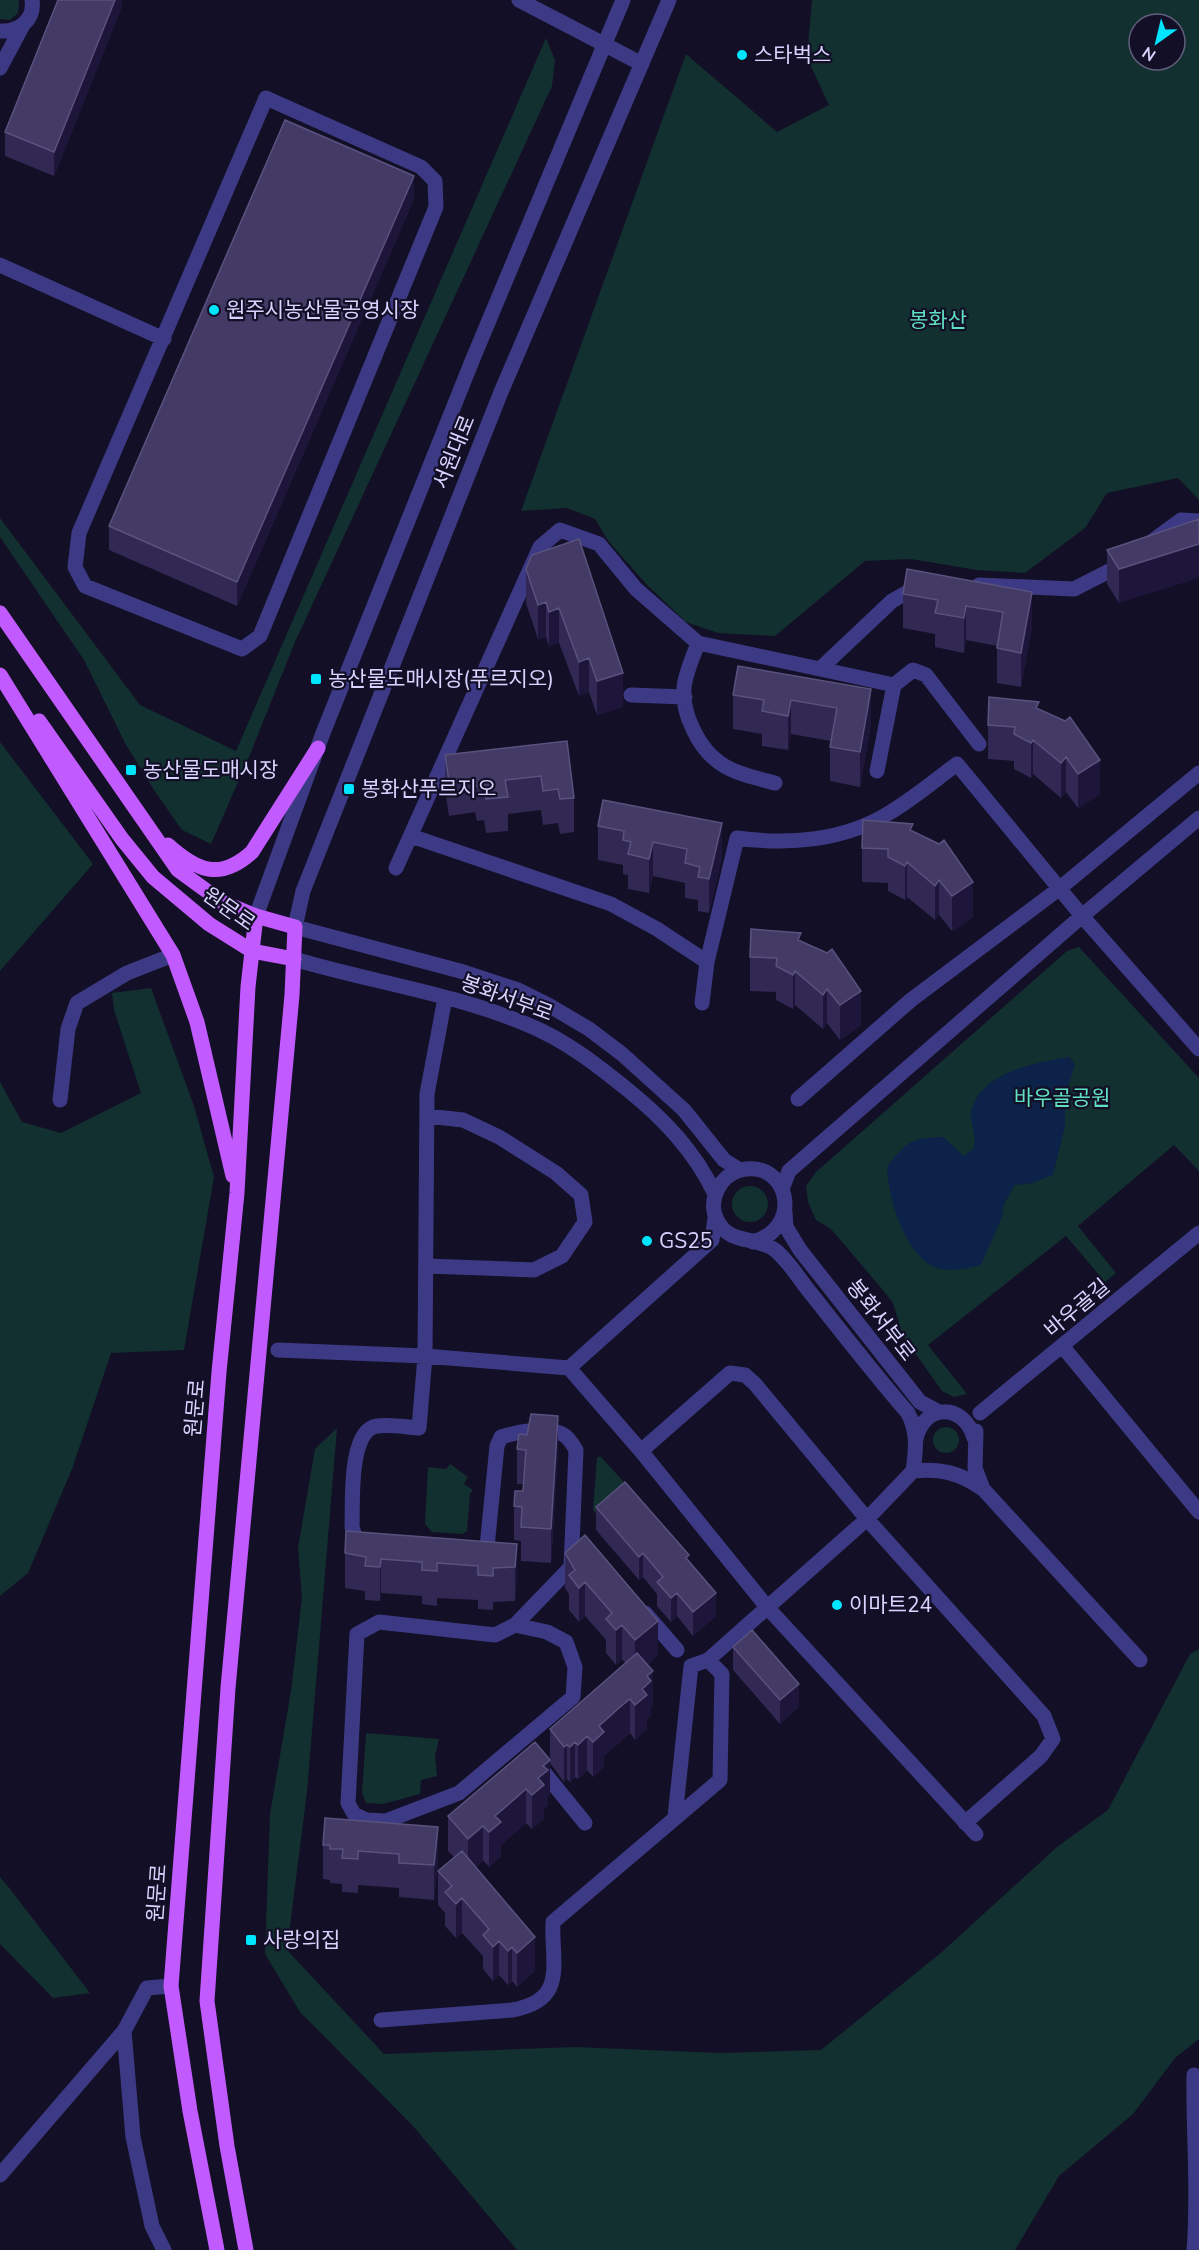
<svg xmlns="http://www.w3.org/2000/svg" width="1199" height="2250" font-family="'Nunito Sans','Noto Sans KR',sans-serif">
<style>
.green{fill:#12302f;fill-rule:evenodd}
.water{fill:#0c2248}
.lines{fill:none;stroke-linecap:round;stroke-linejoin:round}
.minor{stroke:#3d3a85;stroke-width:15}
.major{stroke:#c25bff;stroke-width:15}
.wall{fill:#312854}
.shaded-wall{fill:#1d163a}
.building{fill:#433a66;stroke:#5a527e;stroke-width:1.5}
.poi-dot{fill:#00e5ff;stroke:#130f26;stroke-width:2}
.labels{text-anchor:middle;stroke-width:4.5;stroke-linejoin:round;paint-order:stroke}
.poi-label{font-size:21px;fill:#d9d4ff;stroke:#130f26;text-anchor:start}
.park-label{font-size:21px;fill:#5fe0c0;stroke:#130f26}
.street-label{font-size:21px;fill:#d9d4ff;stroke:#130f26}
</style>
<rect width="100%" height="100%" fill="#130f26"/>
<path class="green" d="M0,0H19L18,13L10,20L0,19Z
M812,0H1199V500L1178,478L1107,493L1085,528L1025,573L977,570L911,559L865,561L775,636L718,633L686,622L648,586L609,542L595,519L567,508L521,511L686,54L777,132L829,105L807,58ZM1139,24H1175V60H1139Z
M546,38L555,60L552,86L295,642L249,757L211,844L182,830L154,790L125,743L84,660L0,537V518L140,705L236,751Z
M0,742L93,864L0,971Z
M1079,947L1199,1078V1171L1174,1145L1078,1226L1116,1273L1105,1282L1066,1236L928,1345L967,1394L954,1397L942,1391L903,1336L893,1303L882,1289L831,1229L816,1220L808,1202L806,1186L816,1172L1067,951Z
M151,988L194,1106L214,1177L184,1350L111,1353L72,1469L28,1573L0,1596V1082L22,1122L61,1133L141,1093L114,1010L112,993Z
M732 1204a18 18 0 1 1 36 0a18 18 0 1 1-36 0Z
M933 1440a13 13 0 1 1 26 0a13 13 0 1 1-26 0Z
M337,1428L307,1792L287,1950L384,2054L575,2047L720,2053L821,2050L943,1951L1057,1847L1108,1810L1190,1654L1199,1649V2039L1175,2058L1133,2114L1059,2176L1015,2250H517L413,2126L300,2012L265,1954L270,1814L291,1691L302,1598L298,1548L315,1449Z
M600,1456L635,1494L598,1516L593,1510L597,1458Z
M450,1464L468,1477L464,1484L473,1490L470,1494L467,1531L463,1534L432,1532L425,1524L428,1467L446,1469Z
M366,1733L439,1739L435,1756L437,1776L421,1780L420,1794L383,1804L366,1803L362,1793Z
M0,1877L7,1885L90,1993L53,1998L0,1944Z"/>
<path class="water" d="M1069,1057L1075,1064L1065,1098V1126L1053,1175L1032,1183L1015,1185L1004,1204L1002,1217L981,1265C966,1269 949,1273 934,1267C904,1253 888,1197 887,1167C906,1142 911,1138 943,1137L964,1156L974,1148C977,1134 969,1122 971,1111C982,1072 1033,1063 1069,1057Z"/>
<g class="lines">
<path class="minor" d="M519,0L642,64
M669,0L501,392L303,891L295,927L460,971L518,990L550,1006L589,1029L622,1054L684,1110L724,1160L740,1170
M0,31C19,32 35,20 32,0
M0,68L23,25
M266,98L421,167L435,181L436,207L260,636L242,649L85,586L75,567L79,533Z
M0,265L164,339
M1151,542L1181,520L1199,521
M979,585L1074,589L1123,564
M698,643C693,657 685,674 684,688C683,703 687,717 693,729C711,768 736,773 775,783
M820,669L894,685L877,771
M894,685L913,670L926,675L979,744
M631,695L685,697
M411,836L611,904L657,929L707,962
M396,868L540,547L560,530L599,544L636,589L698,643L820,669L892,601L920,585
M256,916L323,733L472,361L623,0
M294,959C371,982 452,993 526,1024C564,1039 597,1065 628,1090C665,1120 695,1152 715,1194
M702,1003L707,962L737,838C788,845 844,841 889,813C913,799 935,780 957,764L1082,916L1199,1049
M798,1099L911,1000L1060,888L1199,773
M60,1100L68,1029L77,1003L127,973L173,955
M782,1189L789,1171L1082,916L1199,818
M785,1212L786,1227L800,1250L920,1402L939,1412
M753,1242C805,1227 788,1159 741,1170C720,1175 707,1201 717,1220C730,1246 755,1235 775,1250C789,1261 801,1282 813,1296C844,1335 875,1375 908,1413C918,1432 916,1450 913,1471
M426,1266L534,1270L562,1256L585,1222L581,1195L556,1173L499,1137L463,1120L427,1116
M1063,1347L1199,1512
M278,1350L425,1356L569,1368L641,1451L767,1607L976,1834
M569,1368L712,1240L715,1218
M980,1413L1199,1233
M976,1431L975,1468L983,1489
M916,1439C924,1403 964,1403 974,1438
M641,1451L730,1373L745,1375L755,1384L867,1519L1044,1716L1053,1739L1041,1756L965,1823
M913,1471C941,1468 960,1473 983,1489L1140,1660
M363,1547L356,1540L352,1527C353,1505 348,1430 377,1426C390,1424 406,1427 419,1428L425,1356L427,1094L445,998
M474,1552H480L487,1547L497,1446L501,1437C517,1432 548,1425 564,1435C569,1438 573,1445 576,1450L571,1567L515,1625L495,1635L379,1622L357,1634L348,1803L354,1814L366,1820L386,1821L459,1793L573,1697L575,1667L566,1642L547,1632L515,1625
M645,1613L677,1650
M538,1765L585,1823
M675,1817L691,1666L708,1660L867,1519L913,1471
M381,2020L512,2010C568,2000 551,1964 553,1922L720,1780L722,1674L708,1660
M1194,2075C1193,2133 1199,2192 1194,2250
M0,2175L124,2031
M164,2250L152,2226L133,2137L124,2031L147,1988L171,1986"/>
<path class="major" d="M0,613L178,870L222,902L256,916L295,927L292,995L228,1688L207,2001L227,2146L246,2250
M0,675L173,955L197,1022L233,1176
M39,721L122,839L153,877L209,924L252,951L294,959
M168,845C197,871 220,881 252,852L318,748
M217,2250L190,2111L171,1986L219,1372L237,1193L248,987L256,916"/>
</g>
<path class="wall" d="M122,0V6L54,176L5,156V132Z
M414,199L237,606L109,550V526Z
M1199,519L1119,603L1107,584V550Z
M532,555L623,707L597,715L589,692L579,696L559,643L549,646L546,637L538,639L526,603V569Z
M907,569L1032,626L1021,687L997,683V646L966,640L964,653L935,647V634L903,628V594Z
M871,689V724L860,787L830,781V747L831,741L791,734L788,750L762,746V734L733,729V695Z
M1039,709L1100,794L1078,808L1066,792L1061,798L1033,774L1031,778L1014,769V761L988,759V725Z
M567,741L574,798V832L560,834L558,823L543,825L541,810L508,814V831L486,833L484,820L477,821L475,812L449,816L445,790V755Z
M603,800L722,857L709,913L698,911V900L685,898V883L653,876L649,893L628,889V875L623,874V865L598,860V826Z
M913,832L973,917L952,931L939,915L935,920L907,897L905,900L888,891V883L862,882V848Z
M801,941L861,1025L840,1040L827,1023L823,1029L795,1005L793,1009L776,1000V992L750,991V957Z
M517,1449L558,1450L551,1563L521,1561V1541L514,1540V1506L523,1491L524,1484H517Z
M596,1507L689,1561L716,1616L693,1636L677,1616L671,1622L657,1606V1594L643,1577L639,1580L596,1530Z
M517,1544V1578L515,1601L493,1602V1610L478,1609V1600L437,1598V1606L422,1604V1596L381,1593L380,1601L365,1600V1591L345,1588V1553Z
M565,1553L658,1655L647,1665L653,1705L651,1707V1715L647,1719V1729L635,1740L630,1733L620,1742L604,1756V1767L593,1777L587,1770L578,1779L575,1777L570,1782L567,1779L564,1782L550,1763V1794L548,1796V1805L544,1808V1819L532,1829L526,1823L501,1845V1856L489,1867L483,1860L476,1867L535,1971L517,1987L512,1981L508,1985L499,1975L493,1981L483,1969V1956L462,1933L456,1938L445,1926V1913L438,1905V1871L454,1857L448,1851V1816L550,1760V1729L625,1663L622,1659L616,1665L606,1653V1640L585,1616L579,1622L569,1610V1594L565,1588Z
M733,1647L799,1707L780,1724L733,1670Z
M325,1818L438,1861L434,1900L399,1897V1888L358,1885V1893L342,1892V1884L330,1883V1880L323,1879V1845Z"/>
<path class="shaded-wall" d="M115,0H122V6L54,176V152Z
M414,176V199L237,606V582Z
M1199,544V578L1119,603V569Z
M1032,592V626L1021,687V653Z
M546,602V637L538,639V605Z
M966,606V640L964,653V618Z
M559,608V643L549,646V612Z
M589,658V692L579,696V662Z
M623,673V707L597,715V681Z
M871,689V724L860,787V752Z
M791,700V734L788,750V716Z
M1033,740V774L1031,778V743Z
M1066,757V792L1061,798V763Z
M1100,760V794L1078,808V774Z
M722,823V857L709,913V879Z
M653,842V876L649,893V859Z
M907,862V897L905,900V866Z
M939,880V915L935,920V886Z
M973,882V917L952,931V896Z
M795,971V1005L793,1009V975Z
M827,989V1023L823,1029V995Z
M861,991V1025L840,1040V1005Z
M558,1416V1450L551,1563V1529Z
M517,1544V1578L515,1601V1567Z
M643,1553V1577L639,1580V1557Z
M381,1559V1593L380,1601V1567Z
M585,1582V1616L579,1622V1588Z
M677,1593V1616L671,1622V1598Z
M716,1593V1616L693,1636V1612Z
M658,1621V1655L635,1675V1640Z
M622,1625V1659L616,1665V1630Z
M653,1671V1705L651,1707V1715L647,1719V1729L635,1740V1705L647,1676Z
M799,1684V1707L780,1724V1700Z
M630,1699V1733L604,1756V1767L593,1777V1742L599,1726Z
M587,1736V1770L578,1779V1745Z
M575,1742V1777L570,1782V1747Z
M567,1745V1779L564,1782V1747Z
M550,1760V1794L548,1796V1805L544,1808V1819L532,1829V1795L543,1766Z
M526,1789V1823L501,1845V1856L489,1867V1832L495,1816Z
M483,1826V1860L468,1874V1839Z
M438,1827V1861L434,1900V1865Z
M462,1898V1933L456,1938V1904Z
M535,1937V1971L517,1987V1953Z
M499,1941V1975L493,1981V1947Z
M512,1947V1981L508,1985V1951Z"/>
<path class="building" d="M58,0H115L54,152L5,132Z
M285,120L414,176L237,582L109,526Z
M1199,519V544L1119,569L1107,550Z
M579,539L623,673L597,681L589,658L579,662L559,608L549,612L546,602L538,605L526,569L532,555Z
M907,569L1032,592L1021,653L997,648L1003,612L966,606L964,618L935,613L938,600L903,594Z
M738,666L871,689L860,752L830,747L837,708L791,700L788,716L762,711L764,700L733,695Z
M989,697L1039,702L1036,708L1065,721L1070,717L1100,760L1078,774L1066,757L1061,763L1033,740L1031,743L1014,734L1015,727L988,725Z
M567,741L574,798L560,799L558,789L543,791L541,776L505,780L508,797L486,799L484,786L477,787L475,778L449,781L445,755Z
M603,800L722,823L709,879L698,877L700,867L685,863L687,849L653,842L649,859L628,854L631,842L623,840L624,831L598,826Z
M863,820L913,824L910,830L939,844L944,840L973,882L952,896L939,880L935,886L907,862L905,866L888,857V849L862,848Z
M751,929L801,933L798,940L827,953L832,949L861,991L840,1005L827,989L823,995L795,971L793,975L776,966L777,958L750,957Z
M531,1414L558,1416L551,1529L521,1527L522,1507L514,1506L515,1491H523L526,1450L517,1449L519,1434L527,1435Z
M625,1482L689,1555L686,1558L716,1593L693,1612L677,1593L671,1598L657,1582L663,1577L643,1553L639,1557L596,1507Z
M346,1531L517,1544L515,1567L493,1568V1576L478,1575V1566L437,1563V1571L422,1570V1562L381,1559L380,1567L365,1566L366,1557L345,1553Z
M585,1535L658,1621L635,1640L622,1625L616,1630L606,1619L612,1613L585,1582L579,1588L569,1575L575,1570L565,1553Z
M752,1630L799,1684L780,1700L733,1647Z
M637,1653L653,1671L647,1676L651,1681L642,1689L647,1695L635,1705L630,1699L620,1707L599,1726L604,1732L593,1742L587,1736L578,1745L575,1742L570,1747L567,1745L564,1747L550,1729Z
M535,1742L550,1760L543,1766L548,1770L538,1778L544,1785L532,1795L526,1789L495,1816L501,1822L489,1832L483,1826L468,1839L448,1816Z
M325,1818L438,1827L434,1865L399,1863V1854L358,1851V1859L342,1858L343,1849H330V1845H323Z
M462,1851L535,1937L517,1953L512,1947L508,1951L499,1941L493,1947L483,1935L489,1929L462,1898L456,1904L445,1892L452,1886L438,1871Z"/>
<g class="poi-dot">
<circle cx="742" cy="55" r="6"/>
<circle cx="214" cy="310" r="6"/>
<rect x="310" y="673" width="12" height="12" rx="3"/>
<rect x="125" y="764" width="12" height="12" rx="3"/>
<rect x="343" y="783" width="12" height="12" rx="3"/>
<circle cx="647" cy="1241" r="6"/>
<circle cx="837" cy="1605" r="6"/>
<rect x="245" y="1934" width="12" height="12" rx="3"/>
</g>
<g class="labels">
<g class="poi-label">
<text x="754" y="62">스타벅스</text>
<text x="226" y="317">원주시농산물공영시장</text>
<text x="328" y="686">농산물도매시장(푸르지오)</text>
<text x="143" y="777">농산물도매시장</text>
<text x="361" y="796">봉화산푸르지오</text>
<text x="659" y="1248">GS25</text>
<text x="849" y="1612">이마트24</text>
<text x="263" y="1947">사랑의집</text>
</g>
<g class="park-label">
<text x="938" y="327">봉화산</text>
<text x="1062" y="1105">바우골공원</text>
</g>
<g class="street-label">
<text transform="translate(454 452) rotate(-68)" y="7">서원대로</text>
<text transform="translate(229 909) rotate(35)" y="7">원문로</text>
<text transform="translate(507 998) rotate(20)" y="7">봉화서부로</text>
<text transform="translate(1077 1308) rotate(-40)" y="7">바우골길</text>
<text transform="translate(881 1320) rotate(52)" y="7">봉화서부로</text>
<text transform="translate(195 1408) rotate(-85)" y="7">원문로</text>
<text transform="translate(157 1893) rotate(-86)" y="7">원문로</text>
</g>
</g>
<g transform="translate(1157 42) rotate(214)"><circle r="28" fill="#130f26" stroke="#625e7d" stroke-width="1.5"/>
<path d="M0-4.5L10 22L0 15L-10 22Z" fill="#00e5ff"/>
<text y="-9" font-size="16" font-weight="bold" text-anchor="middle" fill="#d9d4ff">N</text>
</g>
</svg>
